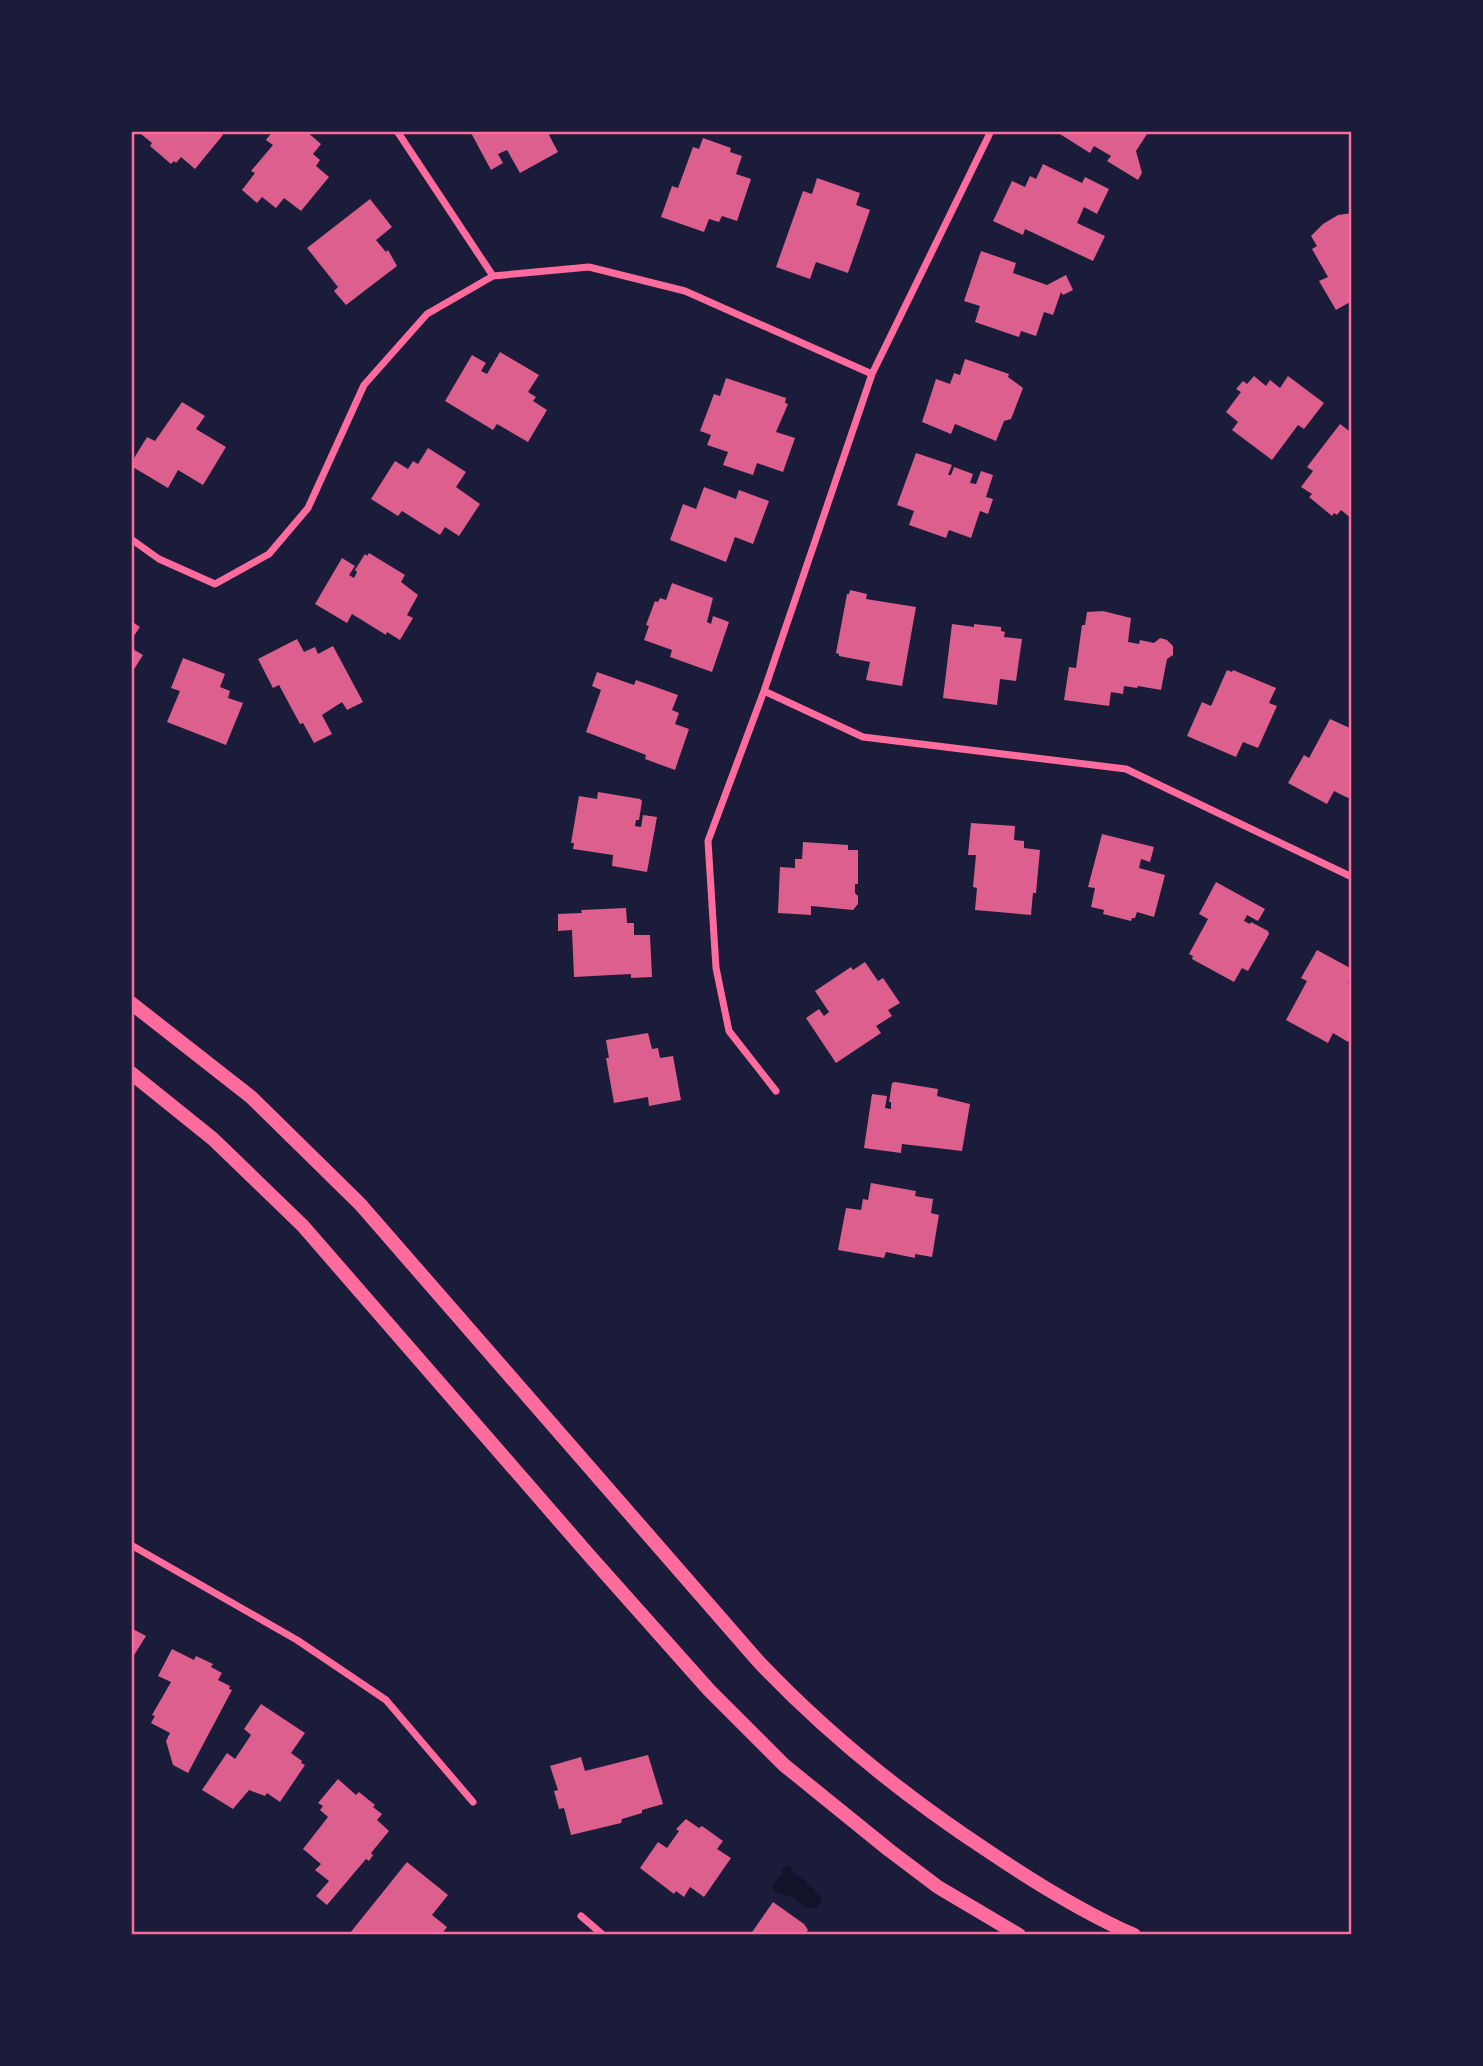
<svg xmlns="http://www.w3.org/2000/svg" width="1483" height="2066" font-family="'Roboto Condensed',sans-serif">
<style>
.water{fill:#12122b}
.building{fill:#dd5f8e}
.lines{fill:none;stroke-linecap:round;stroke-linejoin:round}
.minor{stroke:#ff6b9d;stroke-width:7}
.secondary{stroke:#ff6b9d;stroke-width:14}
.neatline{fill:none;stroke:#ff6b9d;stroke-width:2.5}
</style>
<rect width="100%" height="100%" fill="#1b1b3a"/>
<path class="water" d="M790,1865L794,1874L804,1879L822,1897L818,1908H805L794,1898L774,1892L772,1885L782,1873V1868Z"/>
<path class="building" d="M144,131H218L223,135L195,169L181,157L176,163L174,161L171,164L150,146L152,143L141,134Z
M273,131H306L321,144L313,154L320,160L316,166L329,177L301,211L284,198L276,208L262,197L257,203L242,190L255,173L251,171L273,145L266,140Z
M470,131H555L549,135L558,152L520,173L507,150L498,154L503,163L491,170Z
M1055,131H1149L1136,151L1142,173L1138,180L1107,161L1111,156L1094,146L1090,153Z
M703,138L731,148L730,152L742,156L736,174L751,179L737,221L722,216L719,222L709,219L704,232L661,217L672,186L678,188L693,147L699,149Z
M1043,164L1082,183L1085,177L1109,189L1097,214L1084,207L1077,223L1105,236L1093,261L1025,229L1023,235L993,221L1012,181L1025,187L1030,176L1036,179Z
M817,178L860,193L856,205L870,210L848,273L816,262L810,279L776,267L803,191L812,194Z
M370,199L392,227L376,240L386,252L388,250L397,266L346,305L334,291L338,287L307,248Z
M1352,213V301L1336,310L1319,281L1328,277L1312,249L1317,246L1311,236L1323,224L1338,215Z
M981,251L1016,263L1013,273L1047,285L1066,275L1073,290L1063,295L1061,292L1053,315L1044,312L1036,336L1021,331L1019,337L975,322L980,306L964,301Z
M500,352L539,375L528,392L536,397L533,401L547,410L528,442L497,424L493,430L445,401L472,355L486,363L481,371L487,374Z
M965,359L1009,374L1008,377L1023,388L1011,419L1004,421L996,441L955,424L951,434L922,422L936,379L950,384L954,373L960,375Z
M1254,376L1266,386L1270,380L1280,388L1288,376L1324,403L1304,429L1298,425L1272,460L1232,430L1238,422L1226,412L1241,392L1236,389L1243,381L1247,384Z
M726,378L786,398L785,403L788,404L776,432L795,438L783,472L757,463L753,475L723,465L728,452L707,445L711,435L700,431L714,394L720,396Z
M182,402L205,416L196,429L226,447L203,485L178,470L168,488L131,466V463L147,437L155,441Z
M1340,424L1352,433V519L1341,510L1337,515L1334,513L1332,516L1309,497L1312,494L1301,487L1313,471L1307,467Z
M428,448L466,472L456,487L480,504L459,536L445,527L440,535L402,511L398,516L371,499L395,461L408,469L413,461L418,464Z
M916,453L952,465L948,475H951L954,467L973,474L970,483L976,484L981,471L993,475L986,497L993,499L988,514L980,511L971,538L949,530L946,538L909,525L914,511L897,505Z
M704,487L736,499L739,490L769,501L753,544L735,537L726,562L670,540L683,504L696,509Z
M369,553L405,575L401,582L418,595L407,615L413,618L400,640L387,632L386,635L352,614L347,623L315,604L342,558L355,566L349,575L354,578L357,572L355,570L365,554L367,556Z
M672,583L713,598L707,622L711,624L713,616L729,622L712,672L670,657L672,650L644,640L649,626L646,625L655,601L658,602L660,598L666,600Z
M850,590L867,594L866,599L916,607L902,686L866,680L870,662L839,656V654L836,653L847,594H849Z
M1103,611L1131,618L1128,642L1139,644L1140,640L1154,643L1160,638L1167,640L1173,646V655L1167,659L1161,690L1138,686L1137,688L1124,686L1123,694L1111,692L1109,706L1064,700L1069,667L1076,668L1082,625H1085L1087,612Z
M131,621L140,627L131,640Z
M952,624L974,627V624L1001,627V631L1005,632L1004,637L1022,639L1016,681L1000,679L997,705L943,698Z
M297,639L304,652L315,647L318,654L333,646L363,702L347,710L342,702L322,715L332,734L314,743L303,723L300,724L279,685L273,688L258,659Z
M131,648L143,655L131,674Z
M183,658L225,674L220,687L230,691L228,698L243,703L226,745L167,722L180,691L171,688Z
M1227,670L1232,672L1233,670L1276,688L1269,703L1277,706L1258,748L1243,742L1236,757L1187,736L1202,702L1211,706Z
M597,672L634,685L636,680L678,695L672,710L679,713L675,724L689,729L675,770L645,759L646,755L586,732L601,690L592,686Z
M1330,719L1352,729V793L1348,798L1334,791L1327,804L1288,783L1304,755L1309,758Z
M598,792L640,799L642,801L639,820H636L635,826L641,827L643,815L657,817L647,872L612,866L613,855L573,849L574,843H571L579,796L597,799Z
M971,823L1015,826L1014,840L1024,841V848L1040,850L1036,893H1033L1031,915L975,910L977,888L973,887L976,855H968Z
M1102,834L1154,847L1150,862L1141,859L1139,868L1165,875L1154,917L1137,912L1135,918H1132L1131,921L1103,914L1104,910L1091,907L1095,888L1088,887Z
M803,842L848,845V850H858V884H855V893L858,896V904L853,910L811,906V915L778,913L780,867L795,868V859H802Z
M1216,882L1265,909L1258,921L1247,915L1244,921L1250,924L1251,922L1268,931L1269,934L1248,971L1242,968L1234,982L1192,959L1193,956L1189,954L1208,919L1199,914Z
M626,908L627,923H634V935H650L652,977L631,978V974L574,977L572,930L558,931V914L582,913L581,910Z
M1317,950L1352,969V977L1348,983L1352,985V1036L1348,1042L1333,1033L1328,1043L1286,1020L1307,981L1301,978Z
M865,962L878,981L883,978L900,1003L888,1010L892,1016L876,1026L881,1033L836,1063L806,1018L819,1009L824,1016L829,1012L815,991L851,967L853,970Z
M648,1033L652,1049L658,1048L660,1058L673,1056L681,1100L649,1106L648,1097L614,1103L606,1058H609L606,1040Z
M895,1082L938,1089L937,1096L970,1104L962,1151L902,1144L901,1153L864,1148L872,1094L887,1096L885,1108L891,1109V1102H889L892,1083Z
M871,1183L916,1191L915,1196L933,1199L931,1213L939,1215L932,1257L915,1254V1258L886,1252L884,1258L838,1250L846,1208L861,1210L863,1199L868,1200Z
M131,1628L146,1636L131,1660Z
M172,1649L194,1660L196,1656L213,1664L211,1667L222,1673L218,1680L230,1686L229,1689L232,1690L188,1773L173,1765L166,1741L170,1733L151,1723L155,1716L152,1715L171,1682L158,1676Z
M261,1704L305,1733L291,1753L302,1761L301,1763L305,1765L280,1802L267,1793L265,1796L249,1790L233,1809L202,1790L227,1753L235,1759L251,1735L244,1729Z
M648,1755L663,1804L642,1810V1813L622,1819L621,1823L571,1835L564,1808L559,1809L554,1791L558,1790L550,1766L581,1757L585,1771Z
M338,1779L356,1795L359,1792L375,1805L373,1807L382,1814L377,1820L389,1831L371,1853L373,1855L369,1861L366,1859L327,1905L316,1896L329,1881L315,1870L321,1864L303,1849L328,1817L320,1810L323,1806L318,1803Z
M686,1819L699,1828L702,1826L723,1841L717,1849L731,1858L704,1897L690,1887L684,1897L676,1891L674,1894L640,1868L658,1842L667,1848L679,1831L676,1829Z
M407,1862L448,1895L432,1915L447,1927L441,1935H352L350,1933Z
M773,1902L804,1924L808,1930L805,1935H750Z"/>
<g class="lines">
<path class="minor" d="M397,131L493,276
M131,539L159,559L215,584L269,554L308,508L364,385L427,314L493,276L589,267L685,291L872,374
M764,691L863,737L1126,769L1352,877
M776,1091L729,1031L716,968L708,841L764,691L872,374L991,131
M131,1545L297,1640L386,1700L473,1802
M581,1916L603,1935"/>
<path class="secondary" d="M131,1003L251,1097L360,1204L758,1661C828,1735 907,1798 991,1853C1037,1884 1084,1913 1134,1935
M131,1073L213,1139L303,1226L588,1554L709,1690L784,1765L889,1850L938,1887L1019,1935"/>
</g>
<rect width="1483" height="2066" fill="none" stroke="#1b1b3a" stroke-width="266"/>
<rect x="133" y="133" width="1217" height="1800" class="neatline"/>
</svg>
